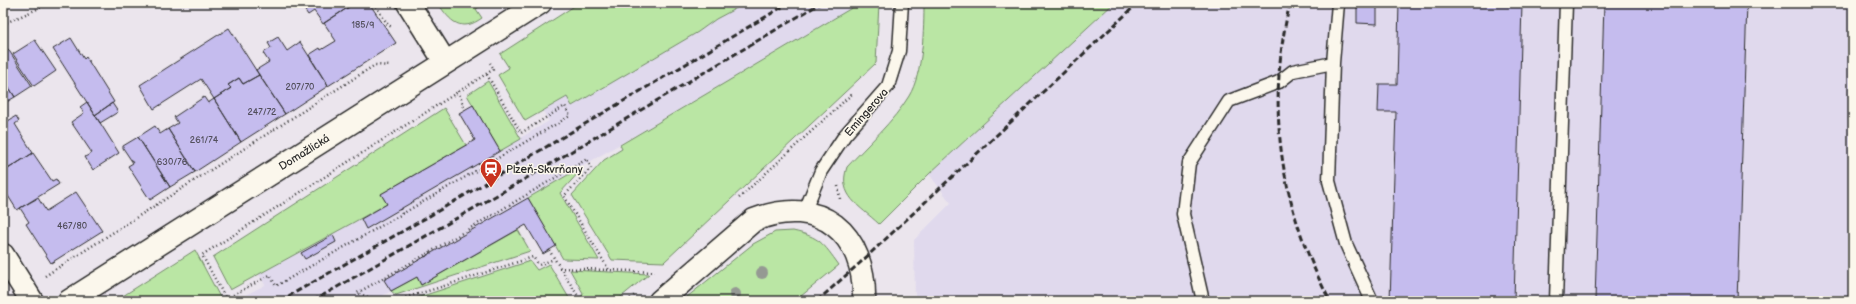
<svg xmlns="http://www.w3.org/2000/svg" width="1856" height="304" font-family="'Balsamiq Sans',sans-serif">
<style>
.built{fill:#e0d9ed}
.green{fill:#bae6a4;stroke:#728868}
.building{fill:#c5bcee;stroke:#2b2b2b}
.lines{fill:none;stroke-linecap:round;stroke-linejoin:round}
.lane-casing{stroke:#2b2b2b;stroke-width:15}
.street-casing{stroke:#2b2b2b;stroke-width:25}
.path{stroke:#2b2b2b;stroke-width:2.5;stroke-dasharray:1 3;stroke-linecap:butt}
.lane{stroke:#fbf7ec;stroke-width:12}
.street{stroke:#fbf7ec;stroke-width:22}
.rail{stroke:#2b2b2b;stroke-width:3;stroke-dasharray:6 3;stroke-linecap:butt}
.tree{fill:#959993}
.labels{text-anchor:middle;stroke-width:3;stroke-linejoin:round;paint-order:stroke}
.number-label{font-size:9px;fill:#524f5c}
.street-label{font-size:11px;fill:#2b2b2b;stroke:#fbf7ec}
.poi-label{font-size:11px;fill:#2b2b2b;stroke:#fbf7ec;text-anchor:start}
</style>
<rect width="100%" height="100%" fill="#ebe5ed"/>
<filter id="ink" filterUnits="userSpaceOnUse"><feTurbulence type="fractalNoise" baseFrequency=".025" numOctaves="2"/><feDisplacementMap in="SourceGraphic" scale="8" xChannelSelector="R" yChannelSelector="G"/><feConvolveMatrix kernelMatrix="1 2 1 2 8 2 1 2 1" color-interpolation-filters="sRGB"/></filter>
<g filter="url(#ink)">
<path class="built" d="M746,3H860L528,198L385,280L391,291L374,301H234L265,285L259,274L361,219L366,228L549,121L543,111L567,97L572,106L698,32L716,19Z
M1114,3H1853V301H915L914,240L951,203L929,174Z"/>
<path class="green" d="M438,3H485L476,9L482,18C461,33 450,22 438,3Z
M579,3H746L716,19L698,32L572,106L567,97L525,121L498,75L509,68L500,54Z
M860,3H879L876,63L664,262L612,260L572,195L604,160L622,149L620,145Z
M924,3H1114L929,174L879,224C860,206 837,196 847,167C867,145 894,121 909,96C923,73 924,29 924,3Z
M488,81L521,139L500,151L467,95Z
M444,108L466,145L381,194L387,204L230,290L213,257Z
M580,168L581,170L560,193L599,260L563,259L528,198Z
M518,230L530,251L396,295L391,291L417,277L421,285Z
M793,231C820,237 823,243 839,265L795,301H682L753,244L775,232Z
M195,250L222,301H115Z
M530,261L537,270L549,264L569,298L568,301H407Z
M570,270L649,274L616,301H580L583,293Z"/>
<path class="building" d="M300,3H355L323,24L314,11L308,15Z
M355,3H369L396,43L328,86L309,55L320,48L321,50L336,41L324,23Z
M1357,3H1377V24L1357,23Z
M1399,3H1522L1514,301H1390L1396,112H1378L1379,84H1397Z
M1604,3H1747L1737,301H1595Z
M229,28L259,75L243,84L239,78L228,85L231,88L214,99L201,79L154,109L140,85Z
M278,37L287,51L300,42L328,86L285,114L256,70L269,62L263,53L271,48L268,43Z
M71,38L84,59L86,57L114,102L95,115L53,49Z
M35,40L56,71L34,86L13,54Z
M8,49L32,86L15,97L3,78V52Z
M259,75L285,114L241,142L214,99L231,88L228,85L239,78L243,84Z
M3,78L15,97L3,104Z
M204,97L208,103L214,99L241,142L195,172L168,129L178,123L174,117Z
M87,102L119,153L93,170L85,157L92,153L71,122L84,113L80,107Z
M112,103L118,112L100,123L95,115Z
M473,105L500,151L366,229L361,219L387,204L381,194L475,140L459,113Z
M16,116L19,121L15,124L33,153L3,172V124Z
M155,126L160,134L168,129L195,172L170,187L138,137Z
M138,137L170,187L150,200L128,166L133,163L123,148V146Z
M33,153L52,181L56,179L59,184L17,210L3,188V172Z
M76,192L102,231L51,263L26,224L29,222L20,208L38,198L46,211Z
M528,198L556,246L543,254L526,225L421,285L417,277L391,291L384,280Z
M333,235L336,242L305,259L301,253Z"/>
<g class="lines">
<g class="lane-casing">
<path id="lane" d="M1338,3L1333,63L1329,181L1346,244L1372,301
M804,213L821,171L845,135L888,86L899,51L902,3
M1203,301L1183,214L1189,163L1229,101L1279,82L1293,71L1333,63
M1556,301L1566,3"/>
</g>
<g class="street-casing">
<path id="street" d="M408,3L445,62
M3,255L32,301
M69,301L540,3
M660,301L754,220C820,194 866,233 864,301"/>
</g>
<path class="path" d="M374,3L388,25L392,27
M3,24L51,3
M458,91L465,110
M838,186L840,199
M739,198L853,93
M400,209L402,214L276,286L270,275L226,299L202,255L494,69L490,63
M402,214L570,116L565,106L521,133L486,73
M549,250L578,296L576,301
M426,257L425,255L587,159L591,168L564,196L609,270
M559,268L655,272
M45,276L375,65L392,66
M379,301L357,293L425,255
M394,301L438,288L533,257L539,265L554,259
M627,301L636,294"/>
<use href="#lane" class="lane"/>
<use href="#street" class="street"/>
<path class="rail" d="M1290,3C1265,108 1280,206 1330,301
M280,301L438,211L789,3
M313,301L530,176L821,3
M817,301L860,263L1138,3"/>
</g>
<g class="tree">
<circle cx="762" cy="273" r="6"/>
<circle cx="735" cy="294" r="6"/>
</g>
</g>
<defs>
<g id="station-pin" transform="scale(1.15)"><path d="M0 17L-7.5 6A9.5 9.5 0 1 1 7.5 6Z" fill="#c8321e" stroke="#fbf7ec"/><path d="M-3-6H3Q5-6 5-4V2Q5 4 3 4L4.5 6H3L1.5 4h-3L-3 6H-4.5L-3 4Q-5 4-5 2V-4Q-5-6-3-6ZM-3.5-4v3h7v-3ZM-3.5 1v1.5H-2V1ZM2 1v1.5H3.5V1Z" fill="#fff"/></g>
</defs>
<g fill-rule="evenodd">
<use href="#station-pin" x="491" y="169"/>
</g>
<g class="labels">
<g class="number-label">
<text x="363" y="28">185/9</text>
<text x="300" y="90">207/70</text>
<text x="262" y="115">247/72</text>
<text x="204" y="143">261/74</text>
<text x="172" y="165">630/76</text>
<text x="72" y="229">467/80</text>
</g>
<g class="street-label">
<text transform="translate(866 112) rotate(-49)" y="4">Emingerova</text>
<text transform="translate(304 152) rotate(-32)" y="4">Domažlická</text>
</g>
<g class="poi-label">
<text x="506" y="173">Plzeň-Skvrňany</text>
</g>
</g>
<rect width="1856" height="304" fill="none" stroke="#fbf7ec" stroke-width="16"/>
<rect x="8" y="8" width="1840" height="288" fill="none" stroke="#2b2b2b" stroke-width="1.5" filter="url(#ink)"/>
</svg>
